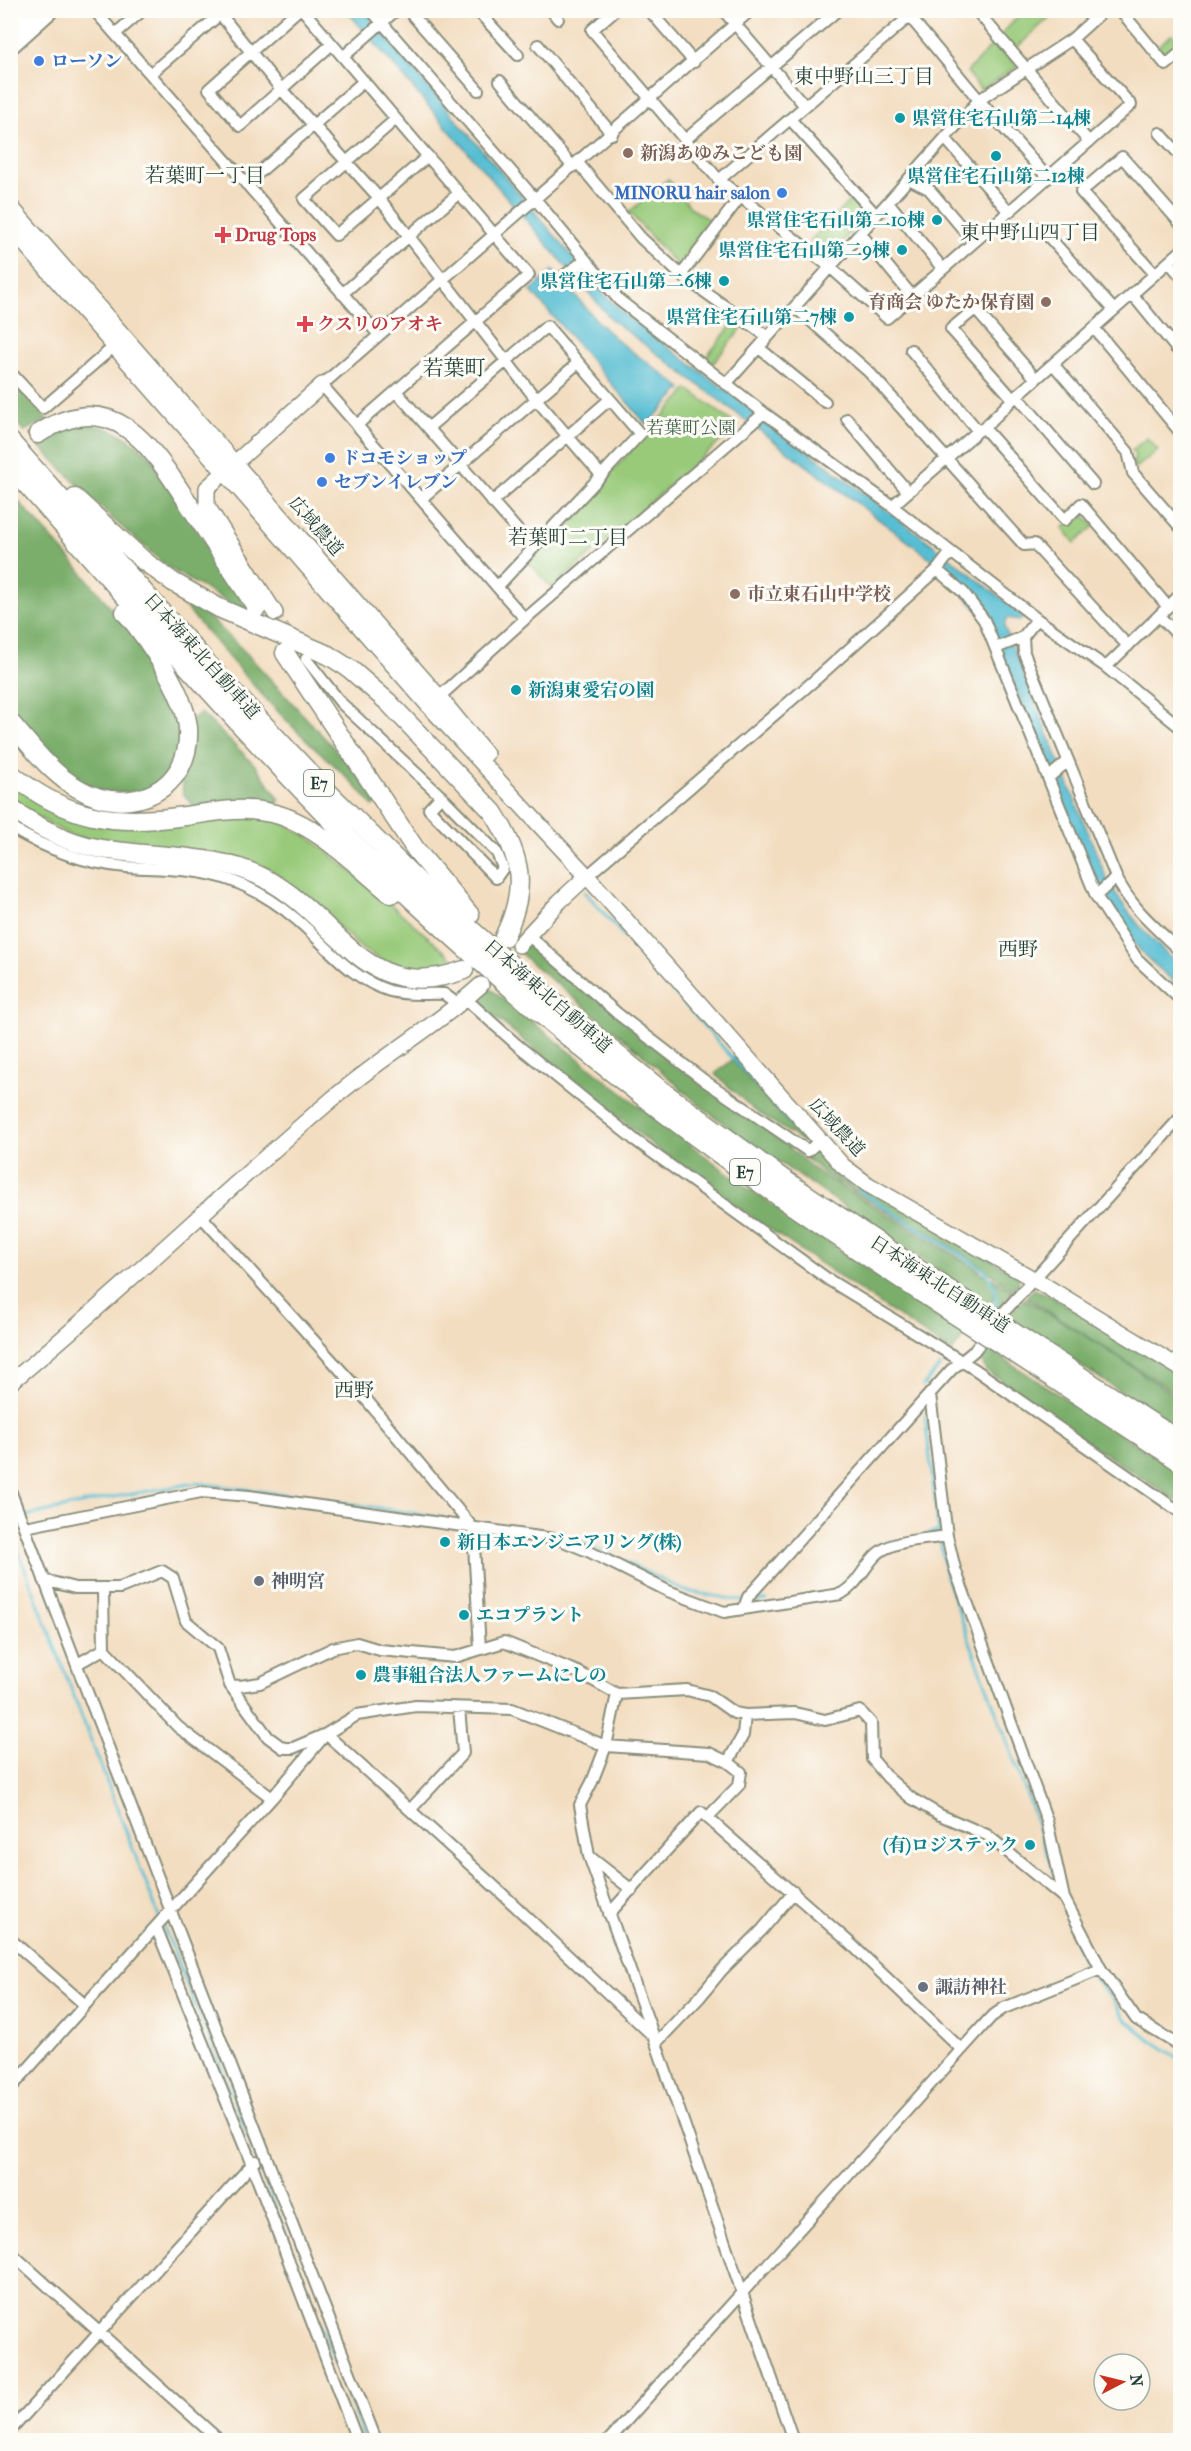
<svg xmlns="http://www.w3.org/2000/svg" width="1191" height="2451" font-family="'IM FELL French Canon','Noto Serif JP',serif">
<style>
.green{fill:#99ca7a;stroke:#5c8457;stroke-width:1.5}
.forest{fill:#7aae6a;stroke:#4c764f;stroke-width:1.5}
.water{fill:#56bed3;stroke:#3a7e84;stroke-width:1.5}
.lines{fill:none;stroke-linecap:round;stroke-linejoin:round}
.stream{stroke:#56bed3;stroke-width:3}
.street-tunnel{stroke:#c9bda4;stroke-width:10;stroke-dasharray:10 5;stroke-linecap:butt}
.highway-tunnel{stroke:#c9bda4;stroke-width:18;stroke-dasharray:18 9;stroke-linecap:butt}
.street-casing{stroke:#898d7a;stroke-width:14}
.secondary-casing{stroke:#898d7a;stroke-width:18}
.primary-casing{stroke:#898d7a;stroke-width:20}
.highway-casing{stroke:#898d7a;stroke-width:21}
.street{stroke:#fff;stroke-width:10}
.secondary{stroke:#fff;stroke-width:15}
.primary{stroke:#fff;stroke-width:16}
.highway{stroke:#fff;stroke-width:18}
.highway-bridge-casing{stroke:#898d7a;stroke-width:21;stroke-linecap:butt}
.highway-bridge{stroke:#fff;stroke-width:18}
.shop-dot{fill:#3f7fe0;stroke:#fdfcf7;stroke-width:2}
.culture-dot{fill:#0f9aa8;stroke:#fdfcf7;stroke-width:2}
.education-dot{fill:#8d6e63;stroke:#fdfcf7;stroke-width:2}
.health-dot{fill:#e0444e;stroke:#fdfcf7;stroke-width:2}
.worship-dot{fill:#6b7280;stroke:#fdfcf7;stroke-width:2}
.labels{text-anchor:middle;stroke-width:6;stroke-linejoin:round;paint-order:stroke}
.shield{fill:#fdfcf7;stroke:#62766e;stroke-width:1.5}
.shield-label{font-size:16px;font-weight:bold;fill:#1f3d34}
.shop-label{font-size:18px;font-weight:bold;fill:#366cbe;stroke:#fdfcf7;text-anchor:start}
.culture-label{font-size:18px;font-weight:bold;fill:#0d838f;stroke:#fdfcf7;text-anchor:start}
.education-label{font-size:18px;font-weight:bold;fill:#785e54;stroke:#fdfcf7;text-anchor:start}
.health-label{font-size:18px;font-weight:bold;fill:#be3a42;stroke:#fdfcf7;text-anchor:start}
.park-label{font-size:18px;fill:#3e6046;stroke:#fdfcf7}
.street-label{font-size:18px;fill:#1f3d34;stroke:#fdfcf7}
.worship-label{font-size:18px;font-weight:bold;fill:#5b616d;stroke:#fdfcf7;text-anchor:start}
.neighbourhood-label{font-size:20px;fill:#1f3d34;stroke:#fdfcf7}
.quarter-label{font-size:21px;fill:#1f3d34;stroke:#fdfcf7}
</style>
<rect width="100%" height="100%" fill="#fdfcf7"/>
<filter id="ink" filterUnits="userSpaceOnUse"><feTurbulence type="fractalNoise" baseFrequency=".0167" numOctaves="2"/><feDisplacementMap in="SourceGraphic" scale="12" xChannelSelector="R" yChannelSelector="G"/><feConvolveMatrix kernelMatrix="1 2 1 2 8 2 1 2 1" color-interpolation-filters="sRGB"/></filter>
<filter id="wash" filterUnits="userSpaceOnUse"><feTurbulence type="fractalNoise" baseFrequency=".008" numOctaves="4" result="noise"/><feDisplacementMap in="SourceGraphic" scale="24" xChannelSelector="R" yChannelSelector="G"/><feGaussianBlur stdDeviation="1.35" result="paint"/><feColorMatrix in="noise" values="0 0 0 0 0 0 0 0 0 0 0 0 0 0 0 0 0 1.4 0 .05"/><feComposite in="paint" operator="in"/></filter>
<g filter="url(#wash)">
<rect width="100%" height="100%" fill="#f3ddc0"/>
<path class="green" d="M1023,11H1056L1009,55L1018,66L981,90L967,72Z
M1172,34L1180,46L1168,56H1163L1157,47Z
M668,179L691,208L715,224L681,268L670,258L629,212Z
M852,198L867,214L830,255L826,256L810,241Z
M735,321L744,325L711,366L704,360Z
M688,389L738,426L552,588L528,562Z
M1147,438L1158,450L1136,468L1133,464L1135,454L1132,450Z
M1082,513L1094,526L1075,543L1063,528Z
M10,780L80,820L243,814L279,820L310,838L379,894L458,963L442,970L395,968L362,949L310,899L269,872L71,836L11,802Z"/>
<path class="forest" d="M10,379L48,420L24,431L11,417Z
M81,424C111,425 130,438 151,457L252,616L170,569L108,515L38,445L58,433Z
M10,492L74,563L131,632L155,665L172,696L179,720V747L171,766L163,779L143,792H99L72,777L11,714Z
M179,592L190,598L247,654L356,772L377,803L373,806C348,774 316,751 288,722C248,682 212,638 175,595Z
M201,713L255,765L280,800L272,809L195,807L183,794L181,778L192,719Z
M527,944H533L769,1130L816,1171L988,1276L995,1291L991,1306L736,1133L697,1103L640,1052L531,963L520,953Z
M488,987L644,1110L748,1188L966,1335L951,1352L750,1216L660,1151L479,1004L478,994Z
M737,1055L812,1140L811,1143L734,1058Z
M732,1060L808,1145L754,1110L715,1074Z
M787,1142L813,1151L849,1185L981,1269L824,1173Z
M818,1147L1018,1277L1019,1283L1014,1289C995,1278 980,1264 961,1253C911,1221 855,1193 815,1148Z
M992,1278L1013,1291L997,1311L994,1308L997,1291Z
M1034,1289L1049,1295L1180,1372V1396L1026,1297Z
M1024,1299L1081,1333L1180,1399V1430L1007,1318Z
M987,1348L1180,1473V1503L1040,1411L1036,1403L986,1371L981,1359Z"/>
<path class="water" d="M347,11H364L606,296L629,318L944,553L1024,616L1020,620L1007,618L1004,626L1107,879C1129,917 1148,937 1180,966V987L1145,956L1128,936L1096,887L990,625L937,563L612,320Z
M553,270L599,323L619,342L682,388L647,425L531,291Z"/>
<g class="lines">
<path class="stream" d="M585,892L791,1124
M858,1190L986,1271L996,1291L995,1306
M923,1386L940,1366
M925,1416L939,1533
M26,1516L108,1498L196,1483L307,1497L443,1518
M10,1530L159,1917
M928,1533L938,1531
M565,1537L580,1540L685,1591L744,1601
M940,1540L946,1577L1023,1784L1053,1871
M871,1554L877,1546L890,1541
M750,1602L767,1600
M1064,1909L1085,1968L1109,1994L1125,2019L1148,2038L1180,2059
M162,1923L225,2077L365,2440"/>
</g>
</g>
<g filter="url(#ink)">
<g class="lines">
<path class="street-tunnel" d="M275,613L291,637"/>
<path class="highway-tunnel" d="M10,457L38,434"/>
<g class="street-casing">
<path id="street" d="M94,10L379,335
M298,10L209,89L240,126L332,44
M303,10L529,275L357,425
M371,10L536,200L619,300L764,413L892,506L1037,619L1106,667L1180,727
M408,10L478,90
M477,10L518,55
M551,10L558,19
M615,10L592,30L707,166L719,180L830,267L887,318L1131,105L1072,39
M649,10L694,62
M723,10L805,106
M976,10L1089,142
M1120,10L1166,65L1180,53
M905,11L979,100L1048,178
M220,14L281,89L379,198L536,399L601,475
M115,34L143,10
M538,45L612,134
M343,57L396,10
M150,74L224,11
M500,81L573,167
M396,119L304,199L336,235L428,156
M790,119L876,215
M1160,133L1180,155
M945,138L1009,212
M685,140L838,10
M578,163L641,238L681,275L768,337
M909,179L929,189L974,242
M719,180L910,16
M246,184L364,81
M888,202L943,269
M1041,228L1114,310
M861,234L912,296
M1169,262L1180,275
M1155,274L1081,192L1122,157L1180,223
M565,275L585,260
M681,275L741,196
M342,294L459,193
M1132,294L1180,353
M795,307L869,372L1024,545L1034,544L1128,646
M1094,328L1180,432
M759,348L825,402
M911,350L978,431
M1053,364L1128,452L1133,473L1180,527
M10,372L43,408L118,343
M726,384L979,100L1072,39L1104,10
M396,391L533,548
M1017,396L1093,484
M1013,399L951,329L975,309L1036,379
M847,419L908,492
M428,428L547,326L640,434L497,587
M984,428L1065,520L1081,504L1168,607
M421,499L578,363
M492,502L609,400
M892,506L978,431L984,428L1013,399L1180,252
M937,570L963,592L984,620L1096,896L1137,959L1180,999
M1159,616L1180,637
M525,619L322,385L751,10
M1037,619L1023,637L1024,653L1116,877C1131,908 1156,928 1180,951
M996,648L1023,637
M306,659L341,703L445,800L497,853L503,868L496,878L429,809L441,796
M1106,667L1180,595
M436,700L525,619L764,413
M1048,778L1068,761
M10,827C47,850 83,863 126,867C160,869 197,868 230,880C255,889 276,902 296,919C327,945 350,979 390,991C409,996 425,993 444,994L459,1005
M587,876L816,679L937,570L951,552
M1098,894L1112,881
M528,935L618,1014L705,1081L808,1151L821,1139
M466,999L516,1044L635,1140L829,1280L976,1370L1180,1512
M200,1215L355,1386L473,1528L480,1649
M930,1394L947,1536L955,1569L1047,1821L1064,1898L1101,1969L1136,2019L1180,2046
M10,1490L170,1909L376,2440
M25,1527L201,1492L249,1496L561,1540L588,1551L668,1591L724,1612L841,1594C857,1585 863,1569 875,1556C891,1539 925,1540 947,1536
M44,1580L75,1588H120L162,1571L173,1578L186,1621L218,1648L230,1685L240,1686L260,1683L333,1648L357,1643L380,1650L455,1657L504,1642L580,1673L617,1694L687,1690L710,1696L734,1713L745,1715L795,1713L825,1720L860,1711L871,1723L872,1759L888,1778L911,1798L940,1815L987,1835L1064,1898
M103,1589L104,1649L178,1727L272,1798
M744,1608L748,1597L951,1370L974,1351L1004,1312L1180,1118
M77,1664L104,1649
M230,1685L268,1737L283,1748H293L326,1734L357,1715L416,1706L512,1709L606,1746L709,1753L728,1762
M617,1694L606,1746L592,1782L580,1805L589,1856L656,2043L793,2440
M410,1810L463,1753L459,1708
M708,1817L739,1785L741,1772L728,1762L743,1735L745,1715
M590,1857L632,1890
M609,1914L701,1812L850,1943L961,2049
M156,1927L252,2165L357,2440
M10,1939L85,2005L272,1798L326,1734L496,1888L651,2034
M656,2043L699,1998L721,1971L762,1930L794,1892
M10,2089L85,2005
M10,2252L219,2440
M10,2431L255,2161
M609,2440L991,2017L1004,2008L1101,1969"/>
</g>
<g class="secondary-casing">
<path id="secondary" d="M10,206L439,697L486,754
M10,227L429,706L587,876L843,1166L867,1184L1042,1284L1180,1368
M275,613L207,506V488L322,385
M519,945L560,901L587,876
M10,1383C120,1292 222,1193 330,1101C378,1059 434,1028 481,985"/>
</g>
<g class="primary-casing">
<path id="primary" d="M10,28L30,10
M10,46L50,10"/>
</g>
<g class="highway-casing">
<path id="highway" d="M38,434C118,382 156,454 194,512C215,544 236,576 257,608
M10,441L223,681L321,785L432,895L554,1003L661,1090L782,1178L963,1299
M10,466C143,616 273,770 419,906C486,968 556,1029 628,1085C731,1167 842,1240 952,1313
M75,498L144,561L173,582L219,608L328,655L350,669L388,702L493,812C522,857 528,888 504,937
M285,653L416,850L470,915
M10,722C31,746 51,774 79,789C129,818 192,791 188,728C185,693 148,639 125,612
M10,773C67,820 115,826 185,816C214,812 242,806 271,813C315,822 357,866 391,894
M10,808C37,827 65,842 97,848C154,859 212,851 266,879C340,918 364,1007 464,970
M1036,1347L1180,1441
M1028,1362L1180,1462"/>
</g>
<use href="#street" class="street"/>
<use href="#secondary" class="secondary"/>
<use href="#primary" class="primary"/>
<use href="#highway" class="highway"/>
<g class="highway-bridge-casing">
<path id="highway-bridge" d="M963,1299L1036,1347
M952,1313L1028,1362"/>
</g>
<use href="#highway-bridge" class="highway-bridge"/>
</g>
</g>
<g class="shop-dot">
<circle cx="39" cy="61" r="6"/>
<circle cx="782" cy="193" r="6"/>
<circle cx="330" cy="458" r="6"/>
<circle cx="322" cy="482" r="6"/>
</g>
<g class="culture-dot">
<circle cx="900" cy="118" r="6"/>
<circle cx="996" cy="156" r="6"/>
<circle cx="937" cy="220" r="6"/>
<circle cx="902" cy="250" r="6"/>
<circle cx="724" cy="281" r="6"/>
<circle cx="849" cy="317" r="6"/>
<circle cx="516" cy="690" r="6"/>
<circle cx="445" cy="1542" r="6"/>
<circle cx="464" cy="1615" r="6"/>
<circle cx="361" cy="1675" r="6"/>
<circle cx="1030" cy="1845" r="6"/>
</g>
<g class="education-dot">
<circle cx="628" cy="153" r="6"/>
<circle cx="1046" cy="302" r="6"/>
<circle cx="735" cy="594" r="6"/>
</g>
<g class="health-dot">
<path d="M220 226h6v6h6v6h-6v6h-6v-6h-6v-6h6z"/>
<path d="M302 315h6v6h6v6h-6v6h-6v-6h-6v-6h6z"/>
</g>
<g class="worship-dot">
<circle cx="259" cy="1581" r="6"/>
<circle cx="923" cy="1987" r="6"/>
</g>
<g class="labels">
<g class="shield">
<rect x="304" y="770" width="30" height="26" rx="4.5"/>
<rect x="730" y="1159" width="30" height="26" rx="4.5"/>
</g>
<g class="shield-label">
<text x="319" y="789">E7</text>
<text x="745" y="1178">E7</text>
</g>
<g class="shop-label">
<text x="51" y="67">ローソン</text>
<text x="770" y="199" text-anchor="end">MINORU hair salon</text>
<text x="342" y="464">ドコモショップ</text>
<text x="334" y="488">セブンイレブン</text>
</g>
<g class="culture-label">
<text x="912" y="124">県営住宅石山第二14棟</text>
<text x="996" y="182" text-anchor="middle">県営住宅石山第二12棟</text>
<text x="925" y="226" text-anchor="end">県営住宅石山第二10棟</text>
<text x="890" y="256" text-anchor="end">県営住宅石山第二9棟</text>
<text x="712" y="287" text-anchor="end">県営住宅石山第二6棟</text>
<text x="837" y="323" text-anchor="end">県営住宅石山第二7棟</text>
<text x="528" y="696">新潟東愛宕の園</text>
<text x="457" y="1548">新日本エンジニアリング(株)</text>
<text x="476" y="1621">エコプラント</text>
<text x="373" y="1681">農事組合法人ファームにしの</text>
<text x="1018" y="1851" text-anchor="end">(有)ロジステック</text>
</g>
<g class="education-label">
<text x="640" y="159">新潟あゆみこども園</text>
<text x="1034" y="308" text-anchor="end">育商会 ゆたか保育園</text>
<text x="747" y="600">市立東石山中学校</text>
</g>
<g class="health-label">
<text x="235" y="241">Drug Tops</text>
<text x="317" y="330">クスリのアオキ</text>
</g>
<g class="park-label">
<text x="691" y="434">若葉町公園</text>
</g>
<g class="street-label">
<text transform="translate(316 526) rotate(49)" y="6">広域農道</text>
<text transform="translate(202 656) rotate(48)" y="6">日本海東北自動車道</text>
<text transform="translate(548 996) rotate(41)" y="6">日本海東北自動車道</text>
<text transform="translate(837 1127) rotate(47)" y="6">広域農道</text>
<text transform="translate(940 1284) rotate(33)" y="6">日本海東北自動車道</text>
</g>
<g class="worship-label">
<text x="271" y="1587">神明宮</text>
<text x="935" y="1993">諏訪神社</text>
</g>
<g class="neighbourhood-label">
<text x="864" y="83">東中野山三丁目</text>
<text x="205" y="182">若葉町一丁目</text>
<text x="1030" y="239">東中野山四丁目</text>
<text x="568" y="544">若葉町二丁目</text>
<text x="1018" y="956">西野</text>
<text x="354" y="1397">西野</text>
</g>
<g class="quarter-label">
<text x="454" y="375">若葉町</text>
</g>
</g>
<rect width="1191" height="2451" fill="none" stroke="#fdfcf7" stroke-width="36"/>
<g transform="translate(1122 2382) rotate(83)"><circle r="28" fill="#fdfcf7" stroke="#a4b0a9" stroke-width="1.5"/>
<path d="M0-4.5L10 22L0 15L-10 22Z" fill="#c8321e"/>
<text y="-9" font-size="16" font-weight="bold" text-anchor="middle" fill="#1f3d34">N</text>
</g>
</svg>
